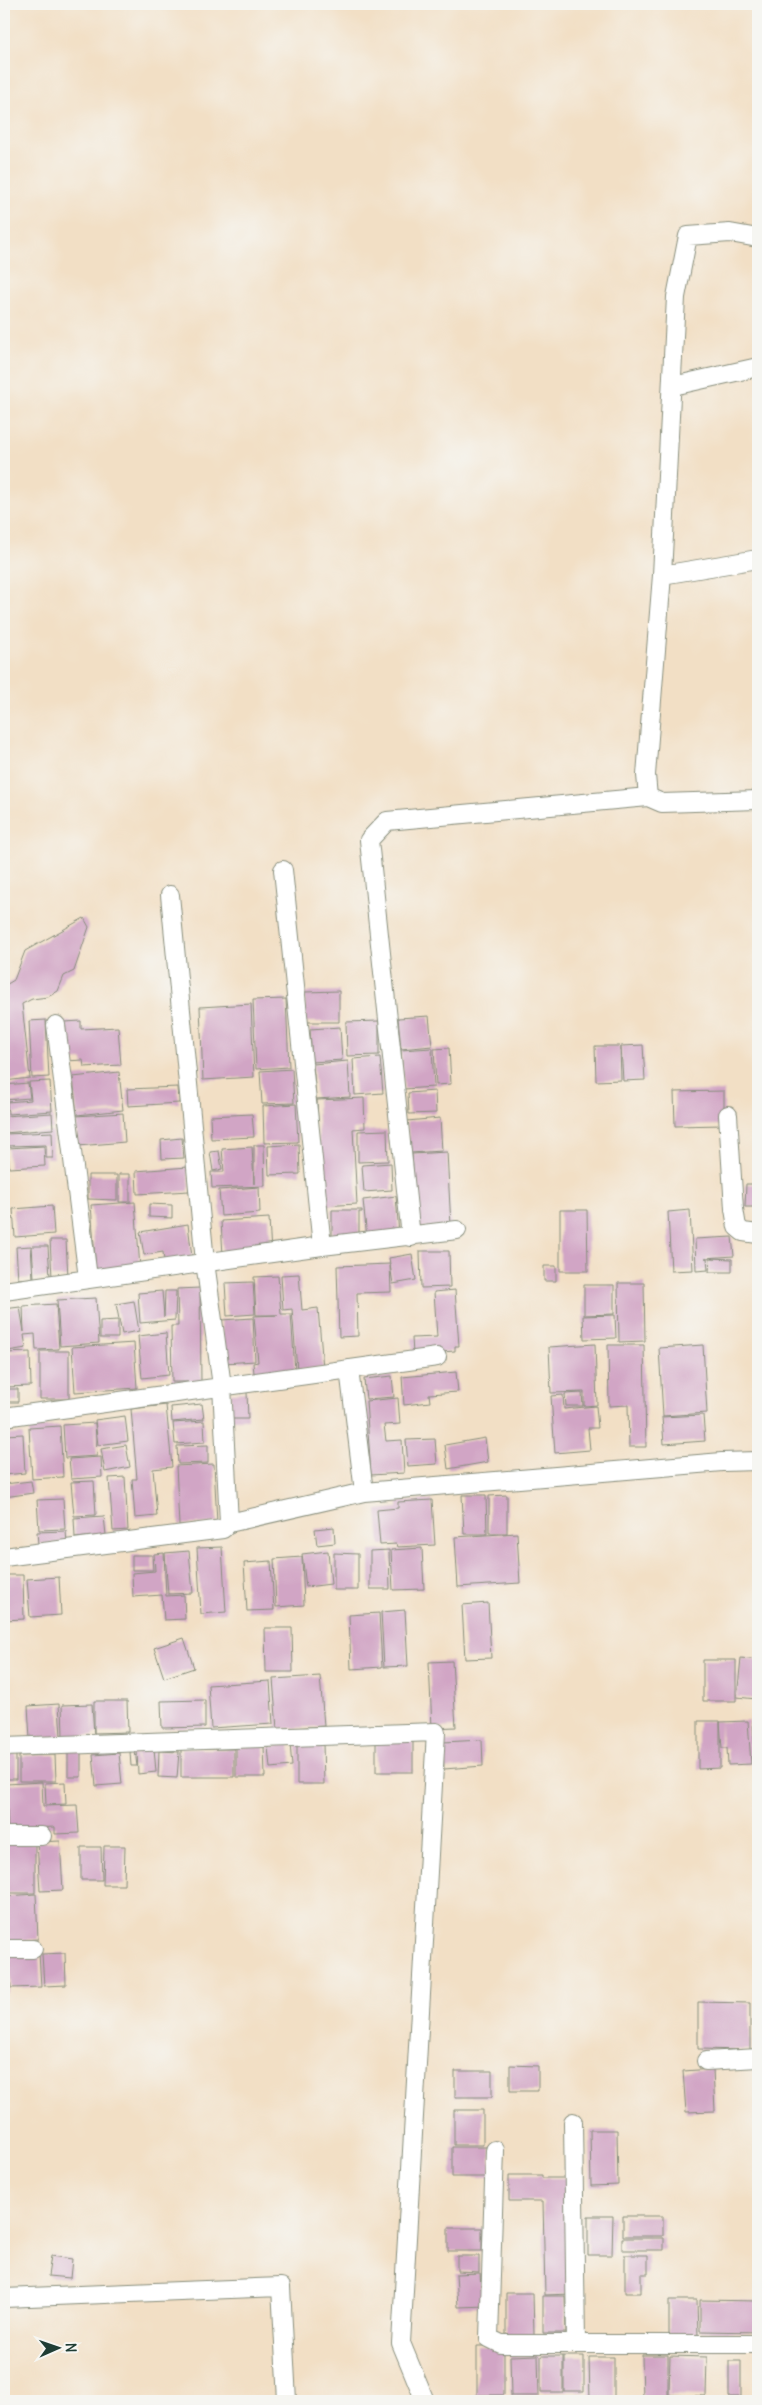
<svg xmlns="http://www.w3.org/2000/svg" width="762" height="2405" font-family="Delius,sans-serif">
<style>
.building{fill:#d1a5c5}
.lines{fill:none;stroke-linecap:round;stroke-linejoin:round}
.minor-casing{stroke:#888e7c;stroke-width:20}
.minor{stroke:#fff;stroke-width:18}
</style>
<rect width="100%" height="100%" fill="#f6f6f2"/>
<filter id="ink" filterUnits="userSpaceOnUse"><feTurbulence type="fractalNoise" baseFrequency=".02" numOctaves="2"/><feDisplacementMap in="SourceGraphic" scale="10" xChannelSelector="R" yChannelSelector="G"/><feConvolveMatrix kernelMatrix="1 2 1 2 8 2 1 2 1" color-interpolation-filters="sRGB"/></filter>
<filter id="wash" filterUnits="userSpaceOnUse"><feTurbulence type="fractalNoise" baseFrequency=".0096" numOctaves="4" result="noise"/><feDisplacementMap in="SourceGraphic" scale="20" xChannelSelector="R" yChannelSelector="G"/><feGaussianBlur stdDeviation="1.12" result="paint"/><feColorMatrix in="noise" values="0 0 0 0 0 0 0 0 0 0 0 0 0 0 0 0 0 1.4 0 .05"/><feComposite in="paint" operator="in"/></filter>
<g filter="url(#wash)">
<rect width="100%" height="100%" fill="#f2dfc5"/>
<g id="blocks">
<path class="building" d="M84,918L89,927L74,971L64,976L58,991L48,997L32,999L22,1004L30,1078L4,1081V986L14,980L25,951Z
M339,991V1022H305V992Z
M286,999L289,1067L256,1069L253,1000Z
M251,1004L254,1077L203,1080L200,1007Z
M429,1016L432,1046L401,1049L398,1018Z
M46,1020L49,1077L32,1078L29,1021Z
M81,1021V1029L118,1027L121,1065L84,1067L83,1060L66,1061L64,1022Z
M379,1021V1055L347,1056L346,1022Z
M340,1027L342,1060L312,1062L310,1029Z
M643,1045L645,1080L623,1081L621,1046Z
M595,1046H620L621,1080L596,1081Z
M432,1048L434,1087L404,1089L401,1050Z
M449,1048L451,1084L436,1085L434,1049Z
M380,1057L383,1093L355,1095L353,1059Z
M348,1061L350,1097L316,1099L313,1064Z
M292,1069L294,1103L262,1104L260,1071Z
M119,1072L123,1110L77,1115L73,1077Z
M50,1081L52,1111L8,1114L7,1102L31,1100L29,1082Z
M28,1083L30,1098L4,1100V1085Z
M178,1087L179,1103L128,1106L127,1089Z
M435,1091L436,1113L409,1114L408,1093Z
M724,1091V1125L675,1126L674,1092Z
M364,1098L365,1128L353,1129L357,1204L322,1206L317,1100Z
M296,1104L298,1142L264,1143L263,1106Z
M52,1113L53,1129L4,1133V1116Z
M123,1113L125,1142L78,1146L76,1116Z
M252,1114L254,1137L211,1139L210,1116Z
M440,1118L442,1151L410,1153L407,1121Z
M387,1130L388,1161L358,1162V1131Z
M52,1132L53,1158H46V1145L7,1146L6,1134Z
M182,1138L184,1158L162,1159L161,1140Z
M299,1144L300,1174L269,1175L268,1146Z
M254,1145H264L265,1186L212,1188L211,1172H224L222,1149L252,1147L254,1184Z
M44,1146L45,1166L9,1168L8,1148Z
M219,1151L222,1169L213,1171L210,1152Z
M447,1152L451,1226L417,1228L412,1154Z
M391,1163L392,1190L364,1192L362,1165Z
M188,1167L189,1191L137,1194L136,1171Z
M119,1174H130V1202H119Z
M88,1175H117V1200L88,1199Z
M746,1184H758V1207H745Z
M259,1187L260,1213L221,1216L219,1190Z
M396,1196L399,1235L367,1238L363,1200Z
M135,1202L140,1268L96,1271L91,1205Z
M149,1204L172,1205V1218L149,1217Z
M52,1206L54,1234L15,1237L13,1209Z
M332,1210H362V1212H359V1236H332Z
M560,1210H587L588,1271H560Z
M690,1210L693,1270L671,1271L668,1212Z
M269,1218L271,1253L223,1256L221,1221Z
M188,1224L192,1257L164,1261L163,1252L144,1255L140,1232Z
M732,1237L734,1256L705,1258H707L708,1270L696,1271L695,1239Z
M50,1240H66L68,1277H52Z
M31,1246L33,1278L18,1279L16,1247Z
M32,1246H48L50,1277L34,1278Z
M420,1251H449L450,1287L421,1288Z
M412,1254L416,1280L393,1284L389,1258Z
M710,1258L732,1259V1272H709Z
M390,1264L391,1292L357,1293L358,1336L339,1337L337,1266Z
M544,1266H556V1281H544Z
M299,1274L302,1310L318,1308L323,1368L297,1370L292,1309L283,1310L281,1275Z
M278,1276L281,1314H291L295,1371L254,1373L253,1363L258,1362L254,1316L278,1315H256L254,1277Z
M253,1282L255,1314L227,1316L225,1283Z
M618,1283H644L645,1341L619,1342Z
M584,1285H614V1314L584,1315Z
M200,1288L201,1382H172L171,1326H178L177,1289Z
M455,1290L459,1346H455V1351L413,1354L412,1338L437,1337L434,1292Z
M162,1291L164,1317L165,1291H176L175,1320L140,1323L138,1293Z
M96,1298L99,1343L60,1346L57,1300Z
M134,1301L139,1331L122,1334L116,1304Z
M56,1304L59,1349L36,1350L35,1334L24,1335L26,1348L8,1351L4,1309L20,1307L24,1332L23,1306Z
M615,1315L616,1338L584,1339L583,1316Z
M253,1318L255,1361L224,1363L221,1320Z
M118,1320V1338H100V1321Z
M166,1333L169,1375L142,1378L138,1336Z
M134,1343L137,1388L75,1392L72,1347Z
M595,1344L597,1405L584,1406V1392L551,1393L549,1347Z
M608,1345H644L646,1447H629L628,1405L609,1406Z
M703,1345L707,1413L663,1416L659,1348Z
M40,1351H69V1399H40Z
M30,1352L31,1386L5,1387L4,1353Z
M456,1372L458,1392L429,1394L430,1402L404,1405L402,1377Z
M392,1376L394,1397L366,1399L364,1379Z
M4,1389H18V1402H4Z
M247,1392L248,1419H231V1393Z
M582,1393L583,1406H566L565,1394Z
M563,1395L564,1409L596,1406L598,1428H588L590,1450L555,1453L551,1396Z
M398,1398L400,1424L384,1425L386,1441L402,1440L404,1473L371,1475L366,1401Z
M202,1404L204,1419L172,1422L171,1407Z
M166,1405L172,1467L153,1469L157,1516L135,1518L132,1479H137L131,1409Z
M703,1415L705,1441L664,1444L662,1417Z
M125,1416L128,1441L98,1445L95,1420Z
M204,1421L205,1442L175,1444L173,1423Z
M95,1423L97,1456L65,1458L63,1425Z
M60,1426L63,1477L32,1479L29,1428Z
M23,1434L25,1473L4,1475V1435Z
M485,1438L488,1462L448,1469L445,1445Z
M435,1439L437,1464L408,1466L406,1440Z
M126,1445L130,1467L105,1472L101,1449Z
M208,1445V1463L178,1464L177,1446Z
M101,1457L102,1477L71,1479L69,1459Z
M214,1464L217,1523L179,1525L176,1466Z
M125,1477L128,1530L113,1531L109,1478Z
M31,1481L33,1493L4,1497V1484Z
M94,1481L96,1515L74,1516L71,1482Z
M462,1495H486L487,1534H464Z
M507,1495V1533H489V1496Z
M63,1499L65,1529L39,1530L37,1500Z
M432,1500L435,1545L397,1547L396,1544L380,1545L377,1510L398,1508V1502Z
M104,1516L106,1535L75,1538L74,1518Z
M334,1527L335,1543L317,1545L315,1529Z
M66,1531L67,1543L38,1544L37,1532Z
M517,1533L520,1583L458,1587L455,1537Z
M222,1547L226,1612L201,1614L197,1548Z
M422,1548L424,1589L393,1590L391,1550Z
M389,1550L390,1589H370V1551Z
M189,1551L193,1593L168,1594L165,1553Z
M328,1551L331,1584L306,1587L302,1554Z
M164,1553L166,1596L184,1595L185,1619L164,1620L162,1595L133,1597L132,1573L155,1571L154,1554Z
M334,1553L358,1554V1590H334Z
M132,1555H152L153,1570H132Z
M302,1557L304,1605L276,1607L274,1559Z
M271,1561L274,1610L247,1611L244,1563Z
M4,1575H23L24,1619L4,1620Z
M59,1577L61,1615L30,1617L27,1579Z
M488,1603L491,1658L465,1659L462,1605Z
M405,1610L408,1666L384,1667L381,1612Z
M379,1613L382,1667L351,1669L349,1615Z
M265,1628H292L293,1672H266Z
M184,1638L194,1668L164,1678L154,1648Z
M741,1658L758,1660L756,1699L737,1697Z
M703,1660H736V1701H703Z
M452,1661L456,1727L432,1728L429,1662Z
M320,1676L324,1726L277,1729L273,1679Z
M270,1681L273,1724L211,1728L208,1685Z
M205,1700V1727L162,1728L161,1701Z
M94,1701H127L128,1732L94,1733Z
M59,1704L61,1737L30,1739L28,1706Z
M92,1704L94,1735L63,1737L62,1705Z
M698,1721H720V1768L698,1769Z
M748,1721L751,1764L728,1765L727,1748H722L720,1722Z
M753,1721H758V1758H755Z
M376,1740H413V1772H376Z
M482,1740L483,1766L444,1769L443,1742Z
M297,1743H323L324,1784H297Z
M290,1744L292,1766L270,1768L268,1747Z
M264,1746L265,1777H236V1747Z
M154,1748L156,1772L138,1774L137,1749Z
M68,1749H81V1777H68Z
M181,1749H234V1777H181Z
M135,1751L137,1766H131L130,1752Z
M159,1751L179,1752L177,1778L158,1777Z
M119,1753L122,1784L96,1786L93,1755Z
M4,1754H16V1779H4Z
M55,1755L56,1781H19V1756Z
M42,1782L43,1806L77,1805L79,1833L55,1834V1827L8,1829L6,1784Z
M65,1782L66,1804L46,1805L45,1783Z
M60,1841L63,1890L40,1891L37,1842Z
M35,1843V1893H5L4,1844Z
M104,1846H125L124,1885H103Z
M81,1847H101L102,1880H81Z
M36,1894L38,1939L8,1941L6,1896Z
M39,1953L41,1987L11,1988L9,1955Z
M65,1953L66,1985L44,1986L42,1954Z
M4,1955H8V1993H4Z
M698,2002L750,2003V2050L698,2049Z
M510,2065L538,2066V2091H510Z
M713,2069L715,2111L686,2112L683,2071Z
M455,2071H492V2097H455Z
M454,2110H483V2145H454Z
M590,2130H617L618,2185L591,2186Z
M452,2147H491V2177H452Z
M509,2175H542V2178H569L571,2294L545,2295L543,2201H509Z
M588,2216H613L612,2255H588Z
M623,2216H663V2236H623Z
M448,2228H482V2251H448Z
M622,2238H664V2250H622Z
M625,2255H648V2274H641V2293H625Z
M51,2256L72,2259L70,2278L48,2276Z
M457,2256H479V2272L457,2271Z
M480,2273L481,2289H487V2306L458,2307L456,2274Z
M506,2293H533L534,2335H506Z
M543,2296H565L566,2333H543Z
M669,2300H697L698,2337L669,2338Z
M700,2300L758,2301V2332L700,2331Z
M477,2346H504V2395H477Z
M538,2355L539,2396H511L510,2356Z
M642,2355H668V2401H643Z
M541,2356H563V2392H541Z
M564,2356H584V2391H564Z
M670,2356L707,2357L706,2396L669,2395Z
M589,2357H614V2400H590Z
M729,2361H741V2397H729Z"/>
</g>
</g>
<g filter="url(#ink)">
<use href="#blocks" fill-opacity="0" stroke="#888e7c" stroke-width="1"/>
<g class="lines">
<g class="minor-casing">
<path id="minor" d="M673,386L758,367
M662,575L758,559
M648,797L646,775L662,575L676,297L688,236L730,233L758,238
M283,870L322,1246
M170,895L205,1262L222,1386L229,1523
M56,1025L88,1278
M728,1115L734,1209L737,1227L743,1232L758,1234
M411,1237L369,840L387,821L648,797L662,803L758,800
M4,1291L322,1246L457,1230
M4,1417L437,1357
M364,1492L722,1462L758,1461
M4,1557L223,1529L229,1523L364,1492L349,1369
M4,1747L436,1732L401,2343L425,2401
M4,1836H42
M4,1949H33
M706,2061L758,2058
M573,2122L576,2344
M495,2150L489,2338L501,2344H758
M4,2298L281,2287L287,2401"/>
</g>
<use href="#minor" class="minor"/>
</g>
</g>
<rect width="762" height="2405" fill="none" stroke="#f6f6f2" stroke-width="20"/>
<g transform="translate(58 2348) rotate(88)" stroke="#f6f6f2" stroke-width="4" paint-order="stroke">
<path d="M0-4L9 19L0 12L-9 19Z" fill="#1f3d34"/>
<text y="-8" font-size="14" font-weight="bold" text-anchor="middle" fill="#1f3d34">N</text>
</g>
</svg>
